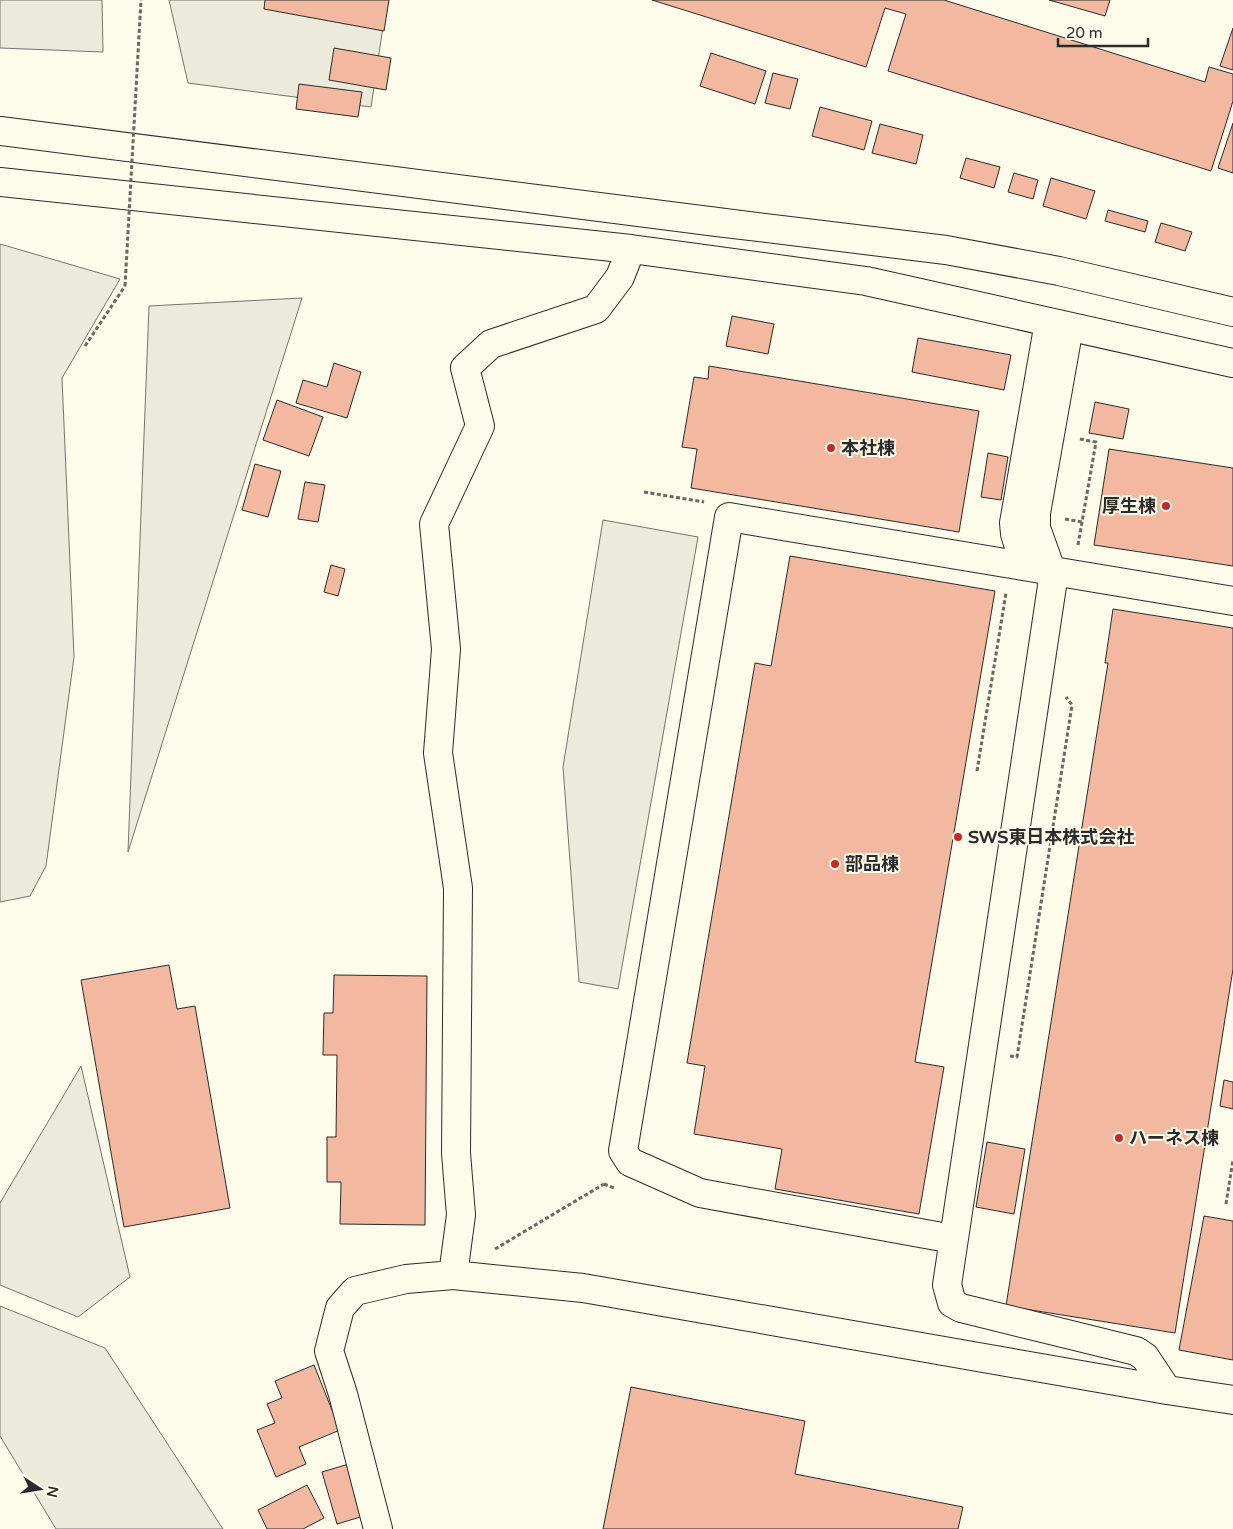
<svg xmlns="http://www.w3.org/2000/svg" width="1233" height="1529" font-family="'Varela Round','Noto Sans JP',sans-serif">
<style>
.green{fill:#ecebdb;stroke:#74746e}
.parking{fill:#eceadb;stroke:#74746e}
.building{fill:#f2b8a0;stroke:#2b2b2b}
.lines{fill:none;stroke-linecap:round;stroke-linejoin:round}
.minor-casing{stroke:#2b2b2b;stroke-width:30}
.path{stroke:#6a6964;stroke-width:3;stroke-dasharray:4 2.5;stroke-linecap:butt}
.minor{stroke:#fdfbea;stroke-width:28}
.path-bridge{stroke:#6a6964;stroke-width:3;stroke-dasharray:4 2.5;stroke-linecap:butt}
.poi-dot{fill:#c62828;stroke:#fdfbea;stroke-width:2}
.labels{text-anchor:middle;stroke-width:4;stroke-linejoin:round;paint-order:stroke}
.poi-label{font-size:18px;font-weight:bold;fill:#2b2b2b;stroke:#fdfbea;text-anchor:start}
</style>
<rect width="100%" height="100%" fill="#fdfbea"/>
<path class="green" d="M0,0H102L103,52L0,48Z
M169,0H387L371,107L188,83Z
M0,244L120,279L62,378L74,657L46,866L30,896L0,902Z
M302,298L128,852L149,306Z"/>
<path class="parking" d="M603,520L698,537L618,989L579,982L563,767Z
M81,1066L130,1277L78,1317L0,1285V1203Z
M0,1306L105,1348L223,1529H56L0,1436Z"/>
<path class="building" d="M265,0H389L384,31L264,9Z
M652,0H944L1205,82L1209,67L1233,74V101L1211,171L888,71L906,14L885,8L866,67Z
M1049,0H1110L1105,16Z
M1233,28V70L1220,66Z
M334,48L391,58L386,90L329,80Z
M711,53L766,71L755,104L700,86Z
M773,73L798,79L790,109L765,103Z
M299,84L362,92L358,117L296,109Z
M820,107L872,121L864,150L812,136Z
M1233,123V173L1218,168Z
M880,124L923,135L916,164L872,153Z
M966,158L1000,167L994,188L960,178Z
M1014,173L1038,180L1033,199L1008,192Z
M1051,178L1095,191L1086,219L1043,206Z
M1108,210L1148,221L1145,232L1105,221Z
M1161,223L1192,232L1185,251L1155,242Z
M732,316L774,324L768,354L726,346Z
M918,338L1011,355L1004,390L912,372Z
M334,363L361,372L347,418L296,403L303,380L327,387Z
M709,366L979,411L959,532L691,488L697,449L682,447L694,377L708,379Z
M277,400L323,417L309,456L263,440Z
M1095,402L1129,409L1123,439L1089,433Z
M1109,449L1233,468V566L1094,545Z
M988,453L1008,457L1001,500L981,497Z
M255,464L281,471L268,517L242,510Z
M305,482L325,485L318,522L298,519Z
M790,556L995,591L915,1062L944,1067L919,1214L775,1189L782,1149L694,1134L705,1066L687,1063L755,663L771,666Z
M331,565L345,569L338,596L324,592Z
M1113,609L1233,628V969L1175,1333L1006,1306L1108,663H1105Z
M169,965L177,1009L195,1006L230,1208L124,1227L81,980Z
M334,975L427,976L425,1225L340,1224L341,1182H327V1137H336L337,1055H323L324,1013H333Z
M1224,1080L1233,1082V1109L1220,1106Z
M987,1142L1025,1149L1014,1214L976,1207Z
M1204,1216L1233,1221V1360L1179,1350Z
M314,1365L340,1430L299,1447L306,1464L276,1477L257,1430L275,1423L267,1404L282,1398L275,1381Z
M631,1387L805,1421L795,1474L963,1507L958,1529H603Z
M352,1463L367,1515L337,1524L322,1472Z
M307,1485L324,1518L303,1529H267L258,1510Z"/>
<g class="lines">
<g class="minor-casing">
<path id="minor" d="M0,131L717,222L946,250L1059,271L1233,312
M0,182L631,249L866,281L1233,363
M1069,327L1036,513V528L1051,570L1052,586L947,1285L952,1303L961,1308L1136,1351L1145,1357L1167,1390
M1025,566L1015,534L1014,523L1049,322
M953,1239L700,1193L630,1162L623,1151L729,517L1233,601
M453,1275L461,1215L456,1153L458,888L438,753L446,649L434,524L480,426L465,368L491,344L596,309L620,277L631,249
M378,1529L343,1394L329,1351L340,1308L355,1291L406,1279L453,1275L583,1288L1167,1390L1233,1400"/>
</g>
<path class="path" d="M85,346L125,286
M644,492L704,502
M1065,519L1082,522
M1078,545L1096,442L1080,439
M977,771L1006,593
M1010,1056L1017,1057L1072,705L1066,697
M604,1184L614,1188
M1226,1204L1233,1160
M495,1249L604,1184"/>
<use href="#minor" class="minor"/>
<path class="path-bridge" d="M125,286L141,0"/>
</g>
<g class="poi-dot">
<circle cx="831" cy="448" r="5"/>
<circle cx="1166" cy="506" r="5"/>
<circle cx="958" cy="837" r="5"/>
<circle cx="835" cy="864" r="5"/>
<circle cx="1119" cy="1138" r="5"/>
</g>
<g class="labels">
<g class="poi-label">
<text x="841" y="454">本社棟</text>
<text x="1156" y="512" text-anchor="end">厚生棟</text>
<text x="968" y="843">SWS東日本株式会社</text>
<text x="845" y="870">部品棟</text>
<text x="1129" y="1144">ハーネス棟</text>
</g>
</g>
<g transform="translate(40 1489) rotate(102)" stroke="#fdfbea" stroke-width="4" paint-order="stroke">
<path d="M0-4L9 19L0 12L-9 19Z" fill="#2b2b2b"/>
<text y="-8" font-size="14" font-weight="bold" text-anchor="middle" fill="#2b2b2b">N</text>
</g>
<path d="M1058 38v8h90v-8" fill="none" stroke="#2b2b2b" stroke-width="2.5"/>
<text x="1066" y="38" font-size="15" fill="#2b2b2b" stroke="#fdfbea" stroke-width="4" paint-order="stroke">20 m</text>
</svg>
